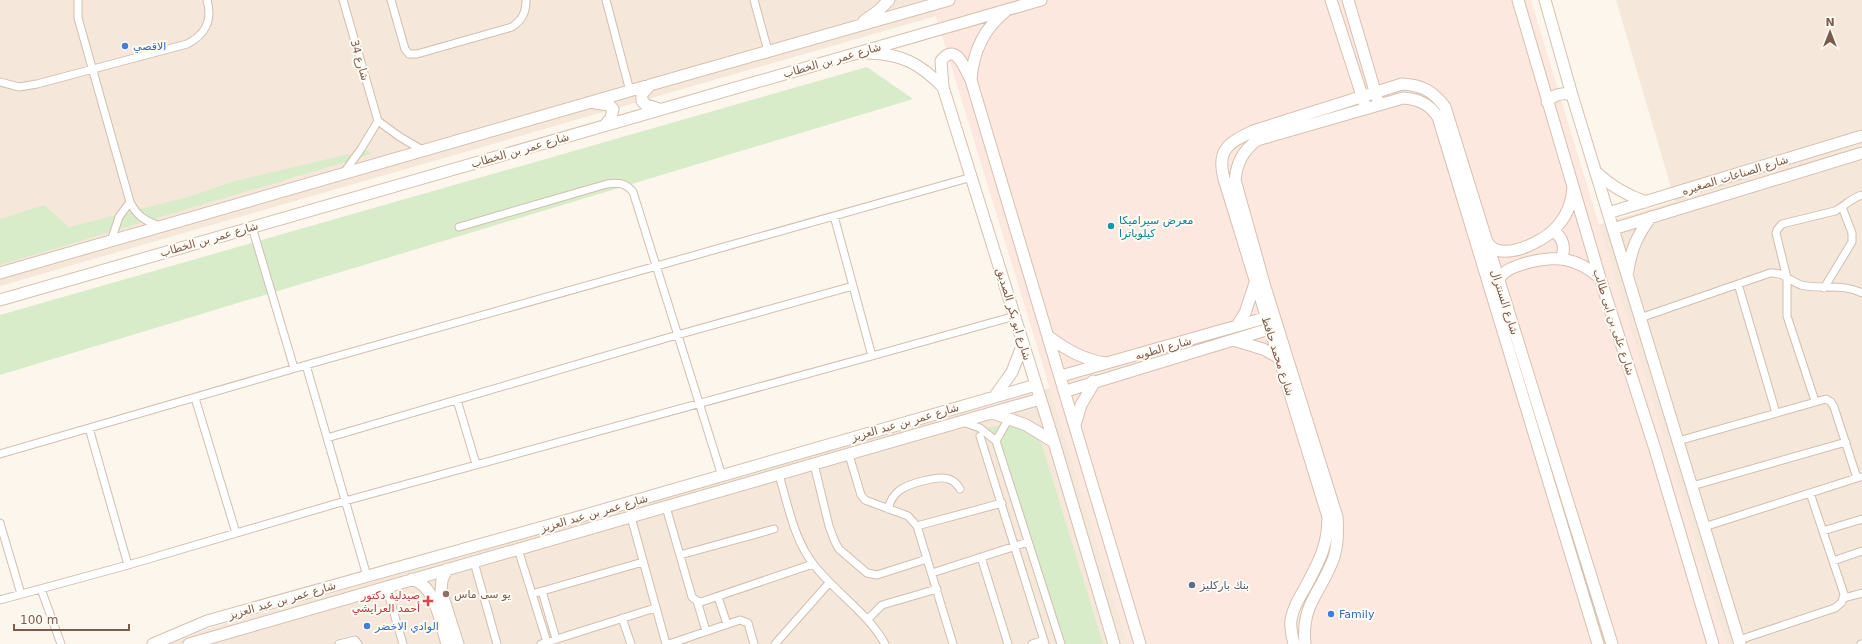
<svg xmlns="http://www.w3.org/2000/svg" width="1862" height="644" font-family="'DejaVu Sans','Noto Sans Arabic',sans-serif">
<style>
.residential{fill:#f5e8da}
.commercial{fill:#fde8e0}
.green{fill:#d8ecc9}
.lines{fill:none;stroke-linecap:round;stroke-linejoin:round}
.street-casing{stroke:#d1beb0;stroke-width:9}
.secondary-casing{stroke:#d6c0b0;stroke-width:13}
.street{stroke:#fff;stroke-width:7}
.secondary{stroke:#fff;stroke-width:11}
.shop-dot{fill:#3f7fe0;stroke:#fffaf3;stroke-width:1.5}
.culture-dot{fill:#0f9aa8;stroke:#fffaf3;stroke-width:1.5}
.service-dot{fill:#5c6f8a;stroke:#fffaf3;stroke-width:1.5}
.education-dot{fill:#8d6e63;stroke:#fffaf3;stroke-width:1.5}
.health-dot{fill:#e0444e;stroke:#fffaf3;stroke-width:1.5}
.labels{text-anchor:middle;stroke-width:4;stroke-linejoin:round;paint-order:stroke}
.shop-label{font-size:11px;fill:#366cbe;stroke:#fffaf3;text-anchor:start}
.street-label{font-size:11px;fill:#7a5c4d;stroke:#fffaf3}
.culture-label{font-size:11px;fill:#0d838f;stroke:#fffaf3;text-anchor:start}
.service-label{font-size:11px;fill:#4e5e75;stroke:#fffaf3;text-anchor:start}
.education-label{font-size:11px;fill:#785e54;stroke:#fffaf3;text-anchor:start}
.health-label{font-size:11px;fill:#be3a42;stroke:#fffaf3;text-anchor:end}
</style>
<rect width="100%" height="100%" fill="#fdf6ec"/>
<path class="residential" d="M0,0H931L936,16L0,286Z
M1616,0H1862V644H1726L1598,225L1675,201Z
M1050,388L1128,644H169L213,627Z"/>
<path class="commercial" d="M931,0H1531L1726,644H1128Z"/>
<path class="green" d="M867,67L913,99L0,375V315Z
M366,150L372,154L0,265V219L44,205L69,227L188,197L235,181Z
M1003,426C1023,427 1030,427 1042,445L1103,644H1056L988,427Z"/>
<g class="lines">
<g class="street-casing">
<path id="street" d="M78,0V18L130,202C137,216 145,221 160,226
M343,0L378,121
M391,0L405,49L409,54H417L512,27C522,20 526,13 526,0
M606,0L630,91
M754,0L768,51
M0,82L19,87L37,84L187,44C205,35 213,20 207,0
M378,121L400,137L424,151
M343,174L361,149L378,121
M834,216L872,356L1015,316
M252,227L294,368
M459,227L607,184C618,182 626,183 633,192L722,476
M111,241L119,217L130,202
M1738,284L1776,413
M1824,288L1852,242V233L1842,207
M1640,318L1770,273C1783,272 1790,281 1801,285C1821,290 1843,283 1862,293
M306,365L367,576
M195,398L236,533
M457,400L476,464
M1815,401L1787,316V278L1776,233L1777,230L1782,224L1835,211C1845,206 1851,198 1862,195
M963,422L980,428L996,441L1061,644
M89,428L128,565
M980,436L1045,644
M327,438L677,335L853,286
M996,441L1009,418
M1678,441L1826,399L1831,402L1834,407L1857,478
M0,454L306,365L972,177
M849,455L861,495L865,500L908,516L917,526L953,644
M814,464L829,526L835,542L839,549L867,573L877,575L927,559
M779,475C788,505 794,540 814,565C836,593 868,613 885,644
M1692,486L1846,442
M666,507L692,597L697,601L701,602L813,564
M888,509C890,501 893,495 900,490C908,484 939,475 948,479C954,480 957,484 960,489
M631,517L666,644
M0,523L21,594
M917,526L1002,503
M1704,527L1860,477
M1823,531L1862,519
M518,549L547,642
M680,555L774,529
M981,557L1008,644
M1833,561L1862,551
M474,562L497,644
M932,573L1028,542
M386,586L403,644
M41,589L61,644
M542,591L556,639
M532,594L643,562
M718,597L727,624
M1844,598L1862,593
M0,600L128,565L345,501L872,356
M697,601L706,631
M622,618L631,644
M868,619L882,605L937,589
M1739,640L1835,608L1842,602L1844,594L1810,493
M339,644L355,640L358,644
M541,644L655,608
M669,644L740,620L748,623L754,644
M775,644L829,583
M1032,644L1044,640
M1861,644H1862"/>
</g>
<g class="secondary-casing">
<path id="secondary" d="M1331,0L1364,102
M1348,0L1377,98
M1518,0L1600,278L1655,449L1713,644
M1545,0L1572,95L1740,644
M1006,11C983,29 973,52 971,80L1140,644
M864,21L878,11L889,0
M868,53C902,54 919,63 943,87L1054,442L1114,644
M650,85L642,94V101L646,105L659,109
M943,87L941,61C956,41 965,69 971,80
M1547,102C1554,94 1562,92 1572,95
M595,103L609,105L613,109L611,118L605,125
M1597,173C1612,187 1626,195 1646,202
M1608,213L1862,136
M1613,229L1862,153
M1553,231C1563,237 1566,248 1561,259
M1486,240C1489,245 1492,249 1497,250C1516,256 1549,238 1560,223C1568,213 1572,201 1573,188
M1628,271C1631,249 1638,234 1651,217
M0,273L650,85L949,0
M1498,280C1505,269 1514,267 1526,263C1556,255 1576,257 1600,278
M0,300L1041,0
M1237,326L1245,313L1255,283
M1049,337C1067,350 1084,360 1106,363
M1233,340L1263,349L1278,357
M1061,376L1265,318
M1066,391L1269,329
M995,396L1012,372L1023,344
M993,413L1026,425L1054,442
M1075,425L1081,405L1094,383L1093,381
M447,569L442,580L441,591L458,644
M412,579C436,586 440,622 447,644
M153,644L207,621L575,518L1036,385
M189,644L1040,399
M1294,644C1292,636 1290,627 1291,620C1293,608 1299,598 1305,588C1318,563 1328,547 1328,517L1224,179C1216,149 1229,143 1253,131L1402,84C1422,85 1433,91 1445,107L1612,644
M1305,644C1301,603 1322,592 1334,557C1338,544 1338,531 1337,517L1265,287L1235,180C1237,162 1243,151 1257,140L1403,98C1419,99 1429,104 1438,117L1598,644"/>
</g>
<use href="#street" class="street"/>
<use href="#secondary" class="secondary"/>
</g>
<g class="shop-dot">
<circle cx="125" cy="46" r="4"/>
<circle cx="1331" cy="614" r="4"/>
<circle cx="367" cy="626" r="4"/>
</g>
<circle class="culture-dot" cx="1111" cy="226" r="4"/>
<circle class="service-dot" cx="1192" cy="585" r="4"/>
<circle class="education-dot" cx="446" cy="594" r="4"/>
<path class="health-dot" d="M426 595h4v4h4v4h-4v4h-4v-4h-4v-4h4z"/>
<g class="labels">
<g class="shop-label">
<text x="133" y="50">الاقصي</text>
<text x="1339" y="618">Family</text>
<text x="375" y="630">الوادي الاخضر</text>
</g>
<g class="street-label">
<text transform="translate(360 60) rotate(74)" y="4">شارع 34</text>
<text transform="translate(832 60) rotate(-16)" y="4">شارع عمر بن الخطاب</text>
<text transform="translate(520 150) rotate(-16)" y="4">شارع عمر بن الخطاب</text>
<text transform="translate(1735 175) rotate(-17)" y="4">شارع الصناعات الصغيره</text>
<text transform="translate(209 239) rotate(-16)" y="4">شارع عمر بن الخطاب</text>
<text transform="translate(1505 302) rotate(72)" y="4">شارع السنترال</text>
<text transform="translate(1014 314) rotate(73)" y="4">شارع ابو بكر الصديق</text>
<text transform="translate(1614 322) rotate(72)" y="4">شارع على بن ابى طالب</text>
<text transform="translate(1163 348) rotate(-16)" y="4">شارع الطوبه</text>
<text transform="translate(1278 356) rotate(72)" y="4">شارع محمد حافظ</text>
<text transform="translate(905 422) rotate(-16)" y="4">شارع عمر بن عبد العزيز</text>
<text transform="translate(594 513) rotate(-16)" y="4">شارع عمر بن عبد العزيز</text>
<text transform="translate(282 600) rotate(-16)" y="4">شارع عمر بن عبد العزيز</text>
</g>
<g class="culture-label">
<text x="1119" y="224">معرض سيراميكا<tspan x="1119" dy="13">كيلوباترا</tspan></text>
</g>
<g class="service-label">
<text x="1200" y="589">بنك باركليز</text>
</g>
<g class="education-label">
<text x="454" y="598">يو سى ماس</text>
</g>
<g class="health-label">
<text x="420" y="599">صيدلية دكتور<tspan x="420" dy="13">أحمد العرايشي</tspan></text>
</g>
</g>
<g transform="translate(1830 32)" stroke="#fffaf3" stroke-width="3" paint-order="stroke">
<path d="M0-3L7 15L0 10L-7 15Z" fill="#7a5c4d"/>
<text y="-6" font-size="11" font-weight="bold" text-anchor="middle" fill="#7a5c4d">N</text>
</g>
<path d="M14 624v6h115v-6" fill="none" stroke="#7a5c4d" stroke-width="2"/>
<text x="20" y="624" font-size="12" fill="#7a5c4d" stroke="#fffaf3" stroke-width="3" paint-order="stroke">100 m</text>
</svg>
